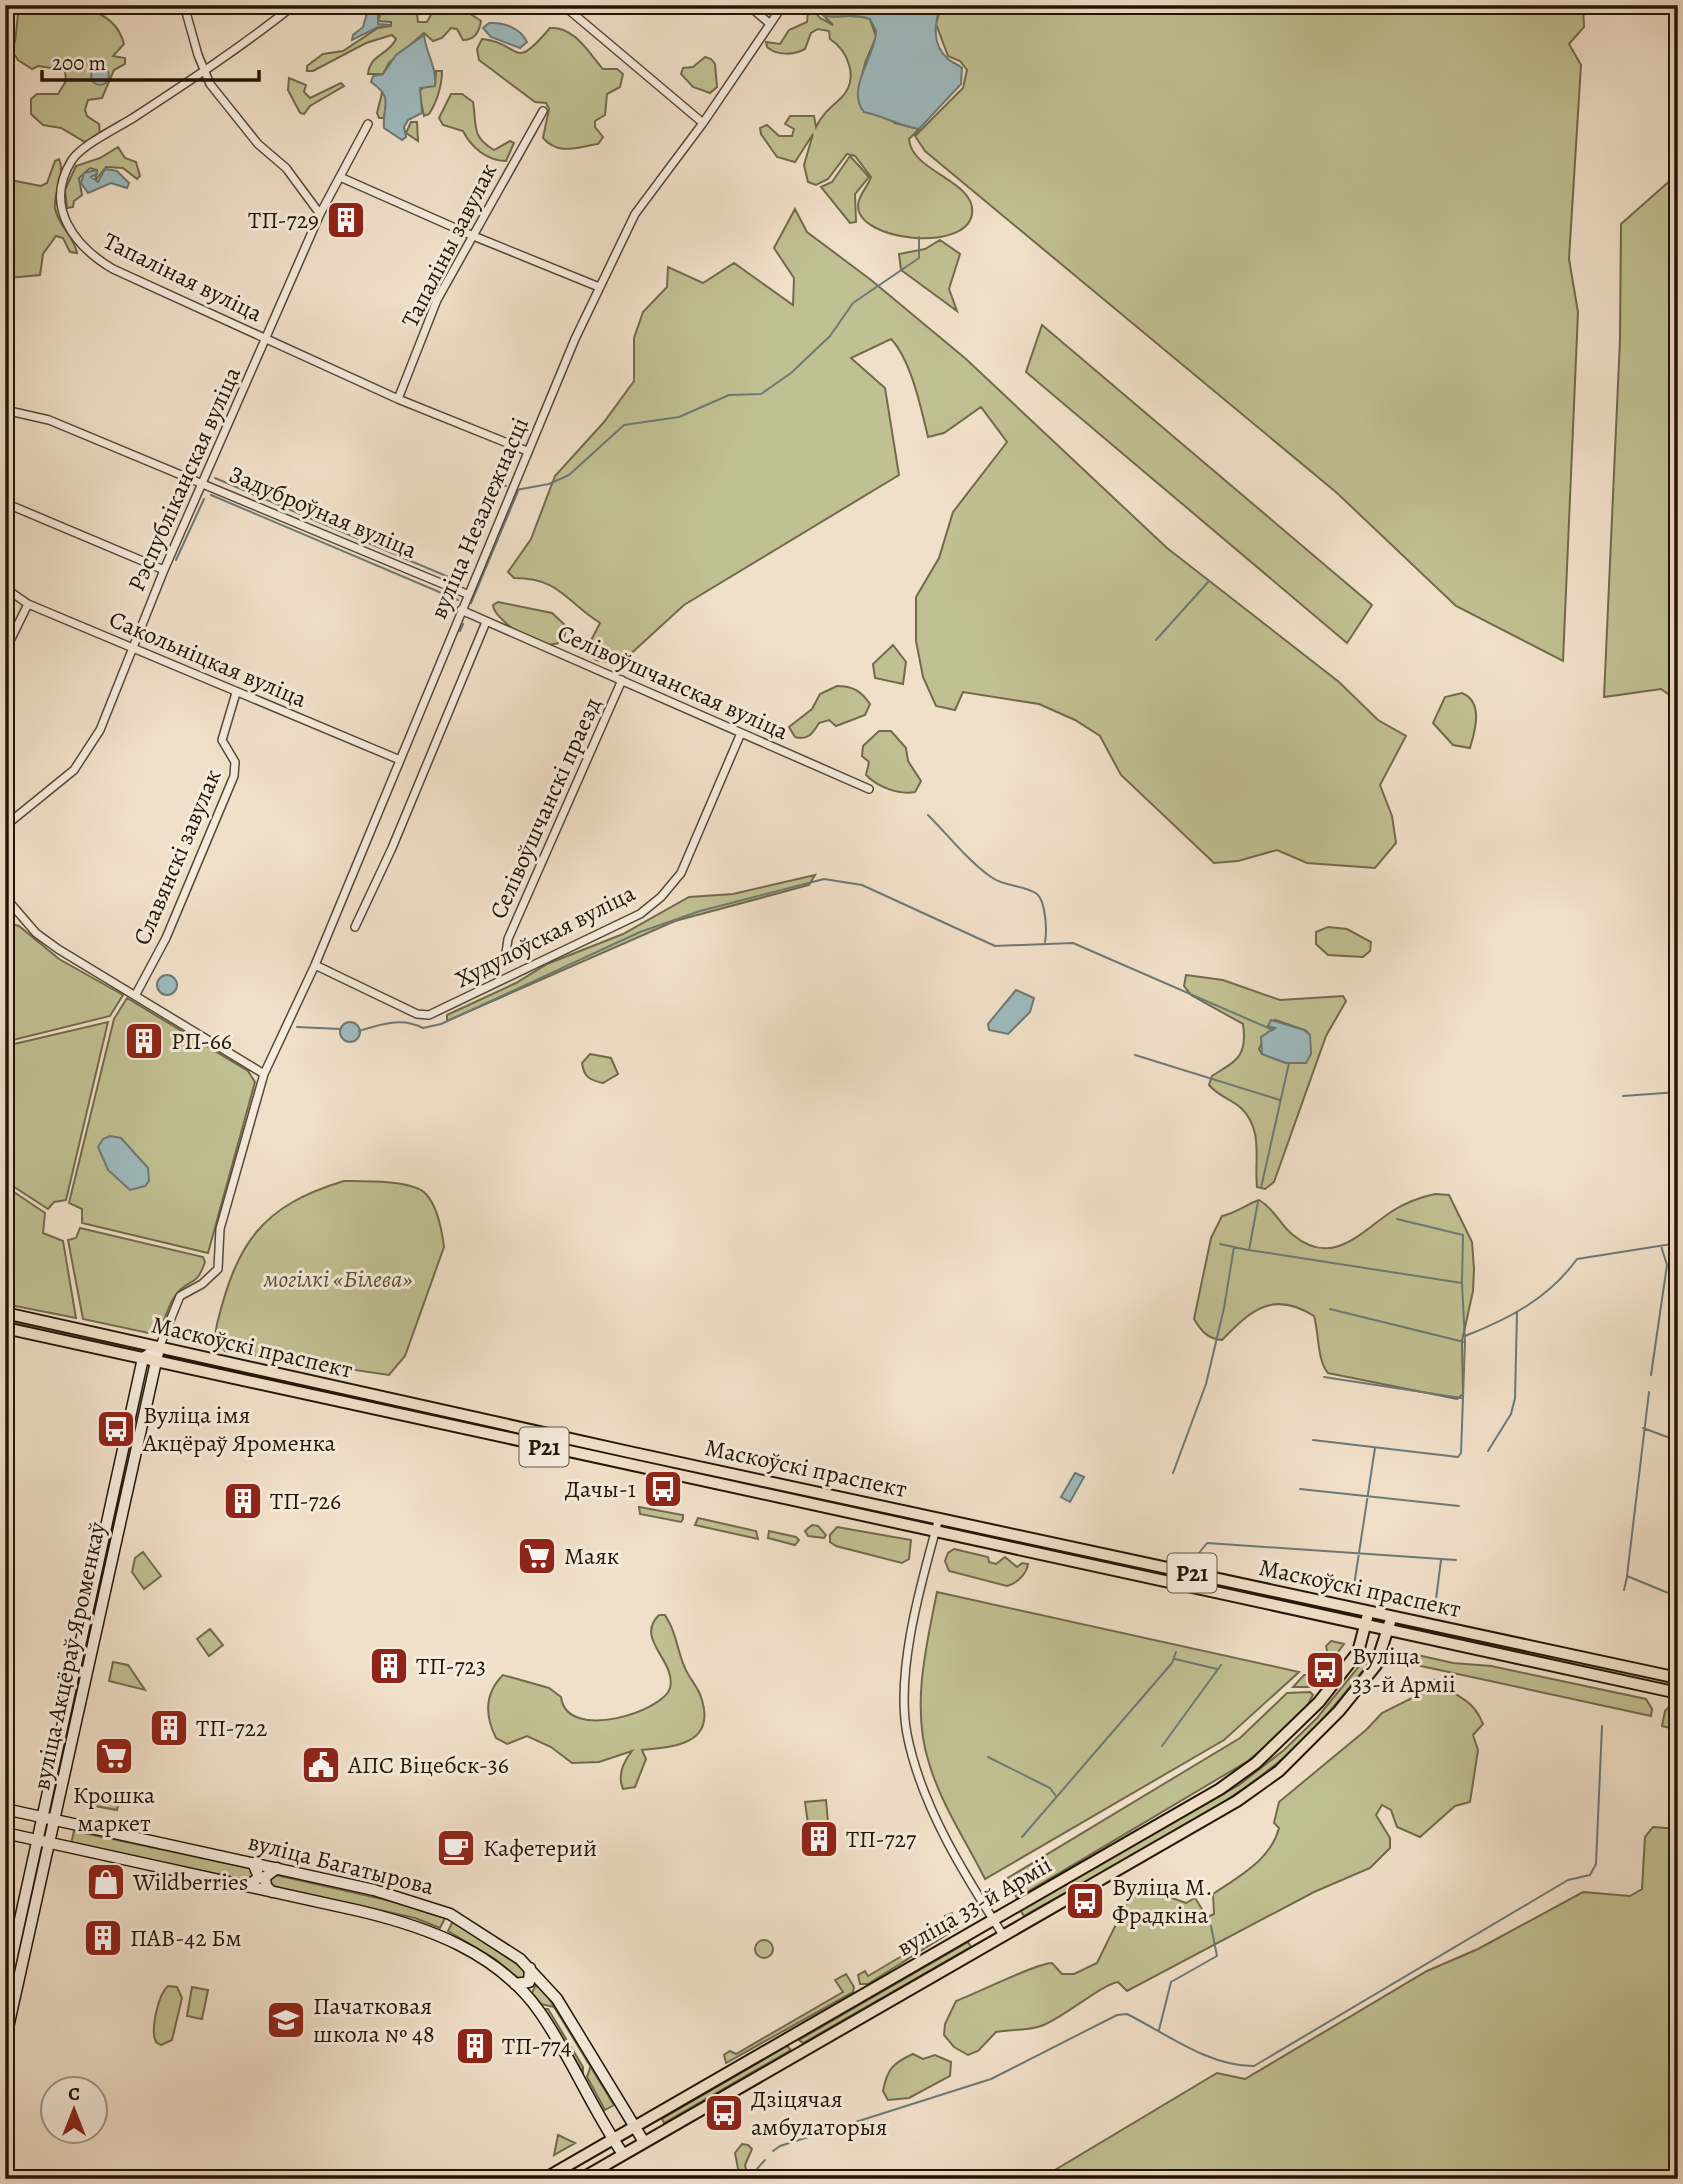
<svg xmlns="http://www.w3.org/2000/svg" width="1683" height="2184" font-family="Alegreya,serif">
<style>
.green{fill:#c1c092;stroke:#726a4c;stroke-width:2;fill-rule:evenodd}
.water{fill:#9ebbbf;stroke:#6d7975;stroke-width:2}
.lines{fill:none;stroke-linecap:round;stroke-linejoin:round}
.stream{stroke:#6d7975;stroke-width:2}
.street-casing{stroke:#564838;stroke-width:10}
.secondary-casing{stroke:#231507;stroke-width:13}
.primary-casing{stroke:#231507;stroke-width:14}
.street{stroke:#f6ebdc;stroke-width:7}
.secondary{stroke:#f6ebdc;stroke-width:10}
.primary{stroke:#f1e0c9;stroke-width:10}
.labels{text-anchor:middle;stroke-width:6;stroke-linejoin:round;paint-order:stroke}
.shield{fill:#f6ebdc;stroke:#625547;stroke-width:2}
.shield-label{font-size:23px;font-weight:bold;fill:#231507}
.poi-label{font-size:24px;fill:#231507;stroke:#f6ebdc;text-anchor:start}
.street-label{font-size:24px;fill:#231507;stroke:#f6ebdc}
.park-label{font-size:24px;font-style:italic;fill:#5a5138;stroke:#f6ebdc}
</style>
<rect width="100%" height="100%" fill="#f1e0c9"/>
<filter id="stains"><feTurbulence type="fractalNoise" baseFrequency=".00286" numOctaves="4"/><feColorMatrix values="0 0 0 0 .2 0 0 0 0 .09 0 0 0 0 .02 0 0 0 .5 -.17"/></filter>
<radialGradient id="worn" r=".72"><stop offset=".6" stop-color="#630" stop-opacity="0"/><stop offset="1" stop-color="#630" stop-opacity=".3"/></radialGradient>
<path class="green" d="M29,5H94L97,13C111,19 120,28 124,44L113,56L125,58V64L114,70L102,98L88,100L85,110L87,116L99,124L100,135L85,142L61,128L43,125L31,114V99L37,94H58L66,81L65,70L38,66L32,69L18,60L11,49L15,42L19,6Z
M384,5H416L418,22H427L433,11L457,5L481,21C479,32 475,40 463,40L457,29L451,28L442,38L433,41L424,33L389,63L383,74H368C370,54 389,55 396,39L392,35L366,43L313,71H307V66L323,54L343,51L378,28L391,26V22L378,21Z
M942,5H1583L1584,27L1569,44L1581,65L1569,259L1578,312L1563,661L1456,606L1337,493L925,151L915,136L963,88L967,70L960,61L948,56L936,24Z
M812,8L820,18L833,25L824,16C840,18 854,13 870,19L876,37L865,63L858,93L895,123L919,129L909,139C911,172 977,181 972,214C966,253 858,241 858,206C858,195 868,187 871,177L855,156L847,154L828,179L816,185L808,182L804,165L813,134L795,162L777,157L761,134L760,128L767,125L779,136H792L794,129L785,124L790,116H814L816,127C823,113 830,108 841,98C860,79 848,51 830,39L829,31L818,29L811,33L805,49C794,55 777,56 767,47L766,42L780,44L789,30L807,22L808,11Z
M550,28C574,26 589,53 603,69H617L623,74L620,87L607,94L605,115L595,121V127L603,137L598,144C577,147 559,156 543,138L549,109L546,103L535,102L479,60L477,49L482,39C523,43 511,74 550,28Z
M705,57L711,59L715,64L717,87L710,93L693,87L681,74L683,68L693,67Z
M436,71H442C442,85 437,102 429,114L424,116L419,92L424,86H435Z
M289,78L306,85L304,92L310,98L341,83L344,86L310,106L304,114L300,113L288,90Z
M382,93L387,98L384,118H379L377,113Z
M451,94H462L473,102C477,127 471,136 494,150L510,141L514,143L506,161C487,161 471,147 463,131L443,125L439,118Z
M411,122H417L418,141L406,133Z
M1676,128L1678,701L1661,689L1604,697L1620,339L1621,224L1673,178L1674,153L1669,139Z
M118,147L125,158L136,162L140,176L137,179L123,168L106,167L95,181L97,170L90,168L79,178L82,195L74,201L73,207L67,208L65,190L76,166L100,158Z
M850,156L869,177L855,194L856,222L850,223L821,187L832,182Z
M59,159C66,173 53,193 55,208C58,226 74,236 77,253L70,252L63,238L56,236L43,254L40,275L9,278L10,267L14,262L5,258V226L14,217L13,211L5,204V179L41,186L47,183L55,161Z
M795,209L807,232L871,280L966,359L1167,548L1339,682L1378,720L1406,736L1380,785L1392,816L1396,843L1375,868L1307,863L1277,850L1238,861L1214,863L1121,775L1100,736L1075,720L1039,704L963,692L955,710L936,706L923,677L916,641V597L939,558L953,512L1007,442L981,407L944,433L928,437C921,408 911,360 891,339L851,358L885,388L899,475L684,605L625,659L612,663L596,660L586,650L600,623C565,601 560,578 514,578L508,572L531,539L555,476L604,422L634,381V338L643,312L667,287L668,267L703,283L734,263L793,305L794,278L774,248Z
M940,240L960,254L949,289L957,311L901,270L899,254L925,249Z
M1042,325L1372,605L1347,643L1026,372Z
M498,602L552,613L566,626C566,671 493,622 493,605Z
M893,645L906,662L903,684L875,678L873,664Z
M837,686C853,686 861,691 870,704L865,715L836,726L829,720L819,723C813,733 808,741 795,737L789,727L812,709L820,694Z
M1462,693C1484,702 1475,731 1470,748L1453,745L1433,723L1445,697Z
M879,731H891L906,748L908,761L921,781L915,792C898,795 878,787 866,775L869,762L862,756L863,746Z
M815,875L809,885L675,921L447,1021V1015L516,983L547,964L623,934L689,897L733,894Z
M12,924L19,926L59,959L123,995L110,1016L5,1042V930Z
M1328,927L1347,929L1371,942L1370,951L1363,957L1328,955L1316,944V932Z
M1186,975L1223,980L1280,1000L1343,996L1346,1001L1326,1036L1274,1182L1265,1189L1257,1187C1254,1160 1264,1130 1241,1108C1231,1099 1218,1096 1209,1085L1212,1076C1235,1061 1248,1058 1243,1024L1191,995L1184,986ZM1275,1020L1305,1030L1310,1035L1286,1063L1262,1054L1259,1049L1268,1032L1274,1030L1275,1028L1268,1026Z
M127,998L248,1071L255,1082L208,1253L82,1223V1209L69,1203L114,1019Z
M108,1022L66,1200L54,1202L48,1209L5,1181V1050L10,1045Z
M590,1054L611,1058L618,1074L603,1083C589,1080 584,1077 582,1063Z
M344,1181C362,1181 414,1180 426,1194C437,1206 442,1231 444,1247L405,1356L389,1375L225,1351L215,1336L217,1324C237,1243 261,1206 344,1181Z
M5,1186L45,1213L43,1233L63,1241L76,1318L5,1304Z
M1435,1194L1449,1195L1472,1242L1474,1269L1473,1291L1462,1341L1463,1394L1457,1399L1328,1373C1317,1360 1319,1333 1314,1316C1273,1290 1251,1310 1222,1340C1208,1339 1201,1331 1194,1319L1211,1238L1222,1216C1237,1213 1245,1205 1259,1200C1275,1209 1280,1225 1293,1235C1334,1269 1362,1230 1394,1210C1407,1202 1421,1197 1435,1194Z
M80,1228L203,1257L205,1262C196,1289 189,1277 176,1295C166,1306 166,1327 153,1334L83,1319L68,1240L76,1238Z
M5,1320L122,1346L121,1349L5,1323Z
M639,1507L683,1515V1519L681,1522L640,1514Z
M698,1518L756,1531L758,1539L695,1525Z
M812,1525L818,1526L826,1535L824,1538L808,1536L805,1531Z
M837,1527L911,1540L909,1559L902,1563L836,1546L830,1542V1535Z
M957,1527L1338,1609L1336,1615L956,1533Z
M769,1531L796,1537L799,1540L795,1545L768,1538Z
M954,1549L988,1557L989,1562L996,1564L1005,1557L1017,1567L1022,1563L1028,1564C1027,1574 1016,1584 1007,1586L949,1571L945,1561L948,1553Z
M143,1552L161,1576L144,1589L132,1572L135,1558Z
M937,1592L1299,1672L1224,1740L985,1879C966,1841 941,1804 929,1763C911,1708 926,1647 937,1592Z
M659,1615H665L669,1622C677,1637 678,1653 685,1668C689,1678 698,1687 701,1697C717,1744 675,1747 642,1750L646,1759L635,1787L623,1789C617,1775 624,1761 632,1751L599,1762L572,1763L551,1747L527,1736L507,1744L496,1738C485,1716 484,1694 503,1675L549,1688L561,1697C567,1743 664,1711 670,1688C677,1661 634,1639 659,1615Z
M1419,1625L1678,1684V1688L1418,1629Z
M210,1629L223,1645L209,1656L197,1639Z
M1331,1641L1344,1644L1330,1663L1326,1646Z
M1413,1654L1453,1663L1491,1666L1646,1699L1652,1709L1651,1716L1407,1663Z
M1364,1660L1369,1663C1343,1695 1318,1728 1287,1755C1214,1818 1108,1868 1024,1916L1020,1910L1239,1785L1284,1750L1317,1718Z
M113,1662L128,1665L145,1690L109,1681Z
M1304,1675H1321L1310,1687H1293Z
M1438,1679C1457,1701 1471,1695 1483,1724L1473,1735L1478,1750L1470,1802L1455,1806L1420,1837L1397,1827L1391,1810L1382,1805L1376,1815L1390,1838V1848L1370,1868L1314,1892L1127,1991L1118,1982C1102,1984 1062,2019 1041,2026C1028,2031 1010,2029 996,2032L978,2051L968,2055L954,2047L944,2035L945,2024L956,2001C975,1994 1037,1963 1052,1963L1062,1974H1074L1097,1963L1131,1894L1141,1887L1186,1903L1195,1898L1207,1917L1214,1914L1213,1894C1238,1877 1271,1860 1279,1828L1274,1823L1279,1802L1366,1730L1382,1713L1432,1688L1433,1680Z
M1310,1692L1313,1695L1306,1708L1284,1731L1248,1761L1017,1898L1006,1879L1240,1738L1287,1693Z
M1673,1703L1678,1705V1730L1662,1726L1665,1711Z
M106,1794L118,1806L117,1810L95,1806L94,1803Z
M826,1800L828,1822L808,1824L805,1802Z
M1653,1827L1678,1829V2179H1040L1217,2073L1245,2079L1427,1971L1478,1949L1583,1892L1630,1896L1642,1889L1645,1837Z
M74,1831L254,1869L257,1872L252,1880H246L71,1844Z
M276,1875L395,1902L445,1918L440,1928L415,1918L272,1886L270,1877Z
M952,1913L957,1928L868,1984H860L858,1975L865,1971L868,1976L951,1927L945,1916Z
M453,1921L527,1971V1977L521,1980L495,1959L448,1931Z
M755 1949a9 9 0 1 1 18 0a9 9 0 1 1-18 0Z
M968,1942L971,1947L803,2043L799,2040Z
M846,1974L854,1987L853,1992L726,2063L724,2055L730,2051L736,2054L843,1992L835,1980Z
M168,1986L177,1987L182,1998L172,2040L161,2045L156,2042C150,2030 158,1995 168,1986Z
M535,1986L542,1987L614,2105L605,2110L587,2077L591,2065L554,2007L541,2004L532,1993Z
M192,1987L208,1990L202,2019L187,2016Z
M544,2009H548L583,2067V2072Z
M787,2046L791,2050L664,2123L662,2119Z
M913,2054L923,2059L935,2055L951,2062L950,2076L909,2098L888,2100L883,2091C887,2069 893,2063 913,2054Z
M558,2135L575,2143L554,2155Z
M742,2144L748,2145L752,2149L745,2165L747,2173L758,2179H740L735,2153Z"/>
<path class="water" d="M824,5H940C935,24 931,44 948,59C952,63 958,64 962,68L961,84L919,129C899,126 884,116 864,112C845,89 876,56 876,31L870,19C854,13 840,18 824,16L820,10Z
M369,6L378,8V24L391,25L378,27L352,40L353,35L363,27Z
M489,23C504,22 520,28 527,42L520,48L491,37L483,28Z
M424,35C426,54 437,67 435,86L420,88L422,113L408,120L404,127L406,137L402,140L384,128C382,104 395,99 371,82L373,76L383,74L396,55Z
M91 76a9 9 0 1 1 18 0a9 9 0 1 1-18 0Z
M105,169L117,171L129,183L127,188L111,183L88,193L81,183L84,173L96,170L97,174L91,177L98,182Z
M157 985a10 10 0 1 1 20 0a10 10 0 1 1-20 0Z
M1016,990L1034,998L1030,1012L1008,1034L989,1030L988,1024Z
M1271,1020L1304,1030L1310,1035L1311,1054L1306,1063H1286L1262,1054L1261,1037L1275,1028L1268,1026Z
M340 1032a10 10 0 1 1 20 0a10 10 0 1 1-20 0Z
M110,1136L121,1138L148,1168L149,1181L145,1186L130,1190L108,1170L98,1147L103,1139Z
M1075,1473L1084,1477L1070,1502L1061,1497Z"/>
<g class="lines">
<path class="stream" d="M215,478L458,581
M503,485L506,486
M516,490L549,484L569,475L624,425L679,417L729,395L761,394L791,373L830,336L853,303L919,258V237
M211,495L458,600
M176,560L204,499
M471,603L518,491
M460,631L463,624
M1156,640L1209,581
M928,815C948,835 968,861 991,877C1004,887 1026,885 1037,894C1046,902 1047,931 1045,942
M297,1027L340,1029
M359,1031C381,1024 402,1017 423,1028L441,1024L640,932L700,911L824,879L862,885L995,946L1073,943L1273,1030
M1135,1055L1280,1100
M1623,1096L1678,1092
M1261,1188L1289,1063
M1258,1202L1249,1250L1462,1283L1465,1342L1461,1453L1458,1457L1313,1440
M1397,1219L1463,1235L1462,1282
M1220,1244L1248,1250
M1330,1309L1464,1342
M1465,1336C1509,1319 1549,1298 1577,1259L1678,1243
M1651,1375L1667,1265L1661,1246
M1324,1377L1461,1398
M1649,1392L1627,1576L1678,1597
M1643,1428L1678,1441
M1488,1451L1511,1414L1515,1398L1517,1312
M1173,1473L1206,1384L1224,1308L1234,1247
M1300,1489L1459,1506
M1199,1553L1207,1543L1456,1560
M1624,1590L1627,1577
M1353,1592L1375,1448
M1435,1607L1441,1560
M1175,1659L1217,1669
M1162,1746L1221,1665
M988,1757L1050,1788L1056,1796
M1022,1837L1172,1663L1176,1652
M1159,2030L1171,1982L1217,1956L1211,1926
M773,2151L780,2146L991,2079L1117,2015L1127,2014C1165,2033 1210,2067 1254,2066L1568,1880L1590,1875L1596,1864L1602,1726
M748,2179L765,2160"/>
<g class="street-casing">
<path id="street" d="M184,5L198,55L210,84L258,144L286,168L320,214
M294,5C243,46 188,82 133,118C117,128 82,145 72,160C43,206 74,246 113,269L398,399L527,451
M563,5L703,123
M748,5L769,23
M340,177L471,235L599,287
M398,399L437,300L543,111
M5,410L49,420L467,594
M5,503L164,570
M5,588L28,604L400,760
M461,610L869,789
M5,651L28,604
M5,826L74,770L100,730L164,570L320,214L368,124
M5,897L36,933L58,949L264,1074
M355,927L392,848L486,622
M506,953L508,939L622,680
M315,965L417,1014L429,1015L640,914L661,897L681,873L741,733
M135,996L166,938L234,776L235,762L222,740L236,693
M159,1348L180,1296L202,1284L218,1269L220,1229L264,1074L315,965L575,339L635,214L703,123L783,5
M939,1518C922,1580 895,1670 907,1734C921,1806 964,1874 1003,1935"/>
</g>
<g class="secondary-casing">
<path id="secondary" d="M5,1809L374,1890L450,1914L520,1959L557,1999L644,2142
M5,1833L360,1911C427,1927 497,1952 539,2011C571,2056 591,2108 623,2154
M248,1886L259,1877L253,1863
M272,1892L266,1886L265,1877L277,1868
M515,1984L529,1982L530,1968
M5,1988L143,1358L159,1348
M5,2041L159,1348"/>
</g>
<g class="primary-casing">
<path id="primary" d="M5,1313L629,1452L1678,1678
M5,1328L1678,1693
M544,2179L1220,1789L1256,1763L1319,1702L1358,1652L1367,1618
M581,2179L1237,1801L1279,1771L1339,1711L1376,1665L1390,1622"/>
</g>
<use href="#street" class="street"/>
<use href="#secondary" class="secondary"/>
<use href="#primary" class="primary"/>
</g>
<defs>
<g id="building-square" transform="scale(2.0125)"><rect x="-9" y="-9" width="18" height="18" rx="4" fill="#8f2418" stroke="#f6ebdc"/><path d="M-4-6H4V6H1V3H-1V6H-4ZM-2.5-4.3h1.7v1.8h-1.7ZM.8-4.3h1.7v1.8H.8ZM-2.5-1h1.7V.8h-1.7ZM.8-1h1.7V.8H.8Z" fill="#fff"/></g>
<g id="bus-square" transform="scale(2.0125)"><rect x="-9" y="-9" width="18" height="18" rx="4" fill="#8f2418" stroke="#f6ebdc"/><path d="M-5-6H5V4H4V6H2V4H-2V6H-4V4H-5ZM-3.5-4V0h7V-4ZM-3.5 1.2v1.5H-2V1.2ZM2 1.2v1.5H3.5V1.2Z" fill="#fff"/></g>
<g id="supermarket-square" transform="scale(2.0125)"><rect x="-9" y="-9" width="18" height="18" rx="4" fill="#8f2418" stroke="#f6ebdc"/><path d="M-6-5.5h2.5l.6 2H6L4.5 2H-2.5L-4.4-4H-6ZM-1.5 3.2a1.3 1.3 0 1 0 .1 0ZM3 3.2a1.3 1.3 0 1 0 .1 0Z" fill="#fff"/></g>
<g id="civic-square" transform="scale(2.0125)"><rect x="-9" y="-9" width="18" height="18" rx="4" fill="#8f2418" stroke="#f6ebdc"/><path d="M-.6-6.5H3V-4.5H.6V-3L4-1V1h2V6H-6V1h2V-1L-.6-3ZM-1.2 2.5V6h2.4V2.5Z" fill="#fff"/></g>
<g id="cafe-square" transform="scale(2.0125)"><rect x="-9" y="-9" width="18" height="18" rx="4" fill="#8f2418" stroke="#f6ebdc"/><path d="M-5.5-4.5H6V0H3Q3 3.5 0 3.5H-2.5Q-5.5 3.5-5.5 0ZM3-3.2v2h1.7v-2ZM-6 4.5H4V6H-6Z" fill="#fff"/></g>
<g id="shop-square" transform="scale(2.0125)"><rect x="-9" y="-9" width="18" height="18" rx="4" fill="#8f2418" stroke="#f6ebdc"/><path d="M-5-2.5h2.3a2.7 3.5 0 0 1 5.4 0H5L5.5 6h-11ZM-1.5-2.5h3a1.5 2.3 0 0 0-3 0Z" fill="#fff"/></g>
<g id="school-square" transform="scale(2.0125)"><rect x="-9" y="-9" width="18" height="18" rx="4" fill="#8f2418" stroke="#f6ebdc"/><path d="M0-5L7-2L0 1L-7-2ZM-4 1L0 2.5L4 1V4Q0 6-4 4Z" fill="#fff"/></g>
</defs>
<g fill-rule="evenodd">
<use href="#building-square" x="346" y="220"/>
<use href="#building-square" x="144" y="1041"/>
<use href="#bus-square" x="116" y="1429"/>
<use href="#bus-square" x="663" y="1489"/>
<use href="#building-square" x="243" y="1501"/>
<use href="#supermarket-square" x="537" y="1556"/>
<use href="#building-square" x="389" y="1666"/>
<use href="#bus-square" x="1325" y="1670"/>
<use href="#building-square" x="169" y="1728"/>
<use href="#supermarket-square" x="114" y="1756"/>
<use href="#civic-square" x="321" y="1765"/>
<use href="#building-square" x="819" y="1839"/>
<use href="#cafe-square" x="456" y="1848"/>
<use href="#shop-square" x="106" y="1882"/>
<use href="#bus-square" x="1085" y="1901"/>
<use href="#building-square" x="103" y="1938"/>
<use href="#school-square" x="286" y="2020"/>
<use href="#building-square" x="475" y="2046"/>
<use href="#bus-square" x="724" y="2113"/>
</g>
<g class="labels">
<g class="shield">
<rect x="519.5" y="1427.5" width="49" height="39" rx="5"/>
<rect x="1167.5" y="1553.5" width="49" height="39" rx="5"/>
</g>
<g class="shield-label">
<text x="544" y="1455">Р21</text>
<text x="1192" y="1581">Р21</text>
</g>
<g class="poi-label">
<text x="319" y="228" text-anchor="end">ТП-729</text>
<text x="171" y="1049">РП-66</text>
<text x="143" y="1423">Вуліца імя<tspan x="143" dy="28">Акцёраў Яроменка</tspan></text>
<text x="636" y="1497" text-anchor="end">Дачы-1</text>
<text x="270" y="1509">ТП-726</text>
<text x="564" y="1564">Маяк</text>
<text x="1352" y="1664">Вуліца<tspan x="1352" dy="28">33-й Арміі</tspan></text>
<text x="416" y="1674">ТП-723</text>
<text x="196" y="1736">ТП-722</text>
<text x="348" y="1773">АПС Віцебск-36</text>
<text x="114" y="1803" text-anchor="middle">Крошка<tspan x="114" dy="28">маркет</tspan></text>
<text x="846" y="1847">ТП-727</text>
<text x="483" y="1856">Кафетерий</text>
<text x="133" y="1890">Wildberries</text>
<text x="1112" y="1895">Вуліца М.<tspan x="1112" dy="28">Фрадкіна</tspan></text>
<text x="130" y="1946">ПАВ-42 Бм</text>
<text x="313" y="2014">Пачатковая<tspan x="313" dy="28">школа № 48</tspan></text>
<text x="502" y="2054">ТП-774</text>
<text x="751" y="2107">Дзіцячая<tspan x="751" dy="28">амбулаторыя</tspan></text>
</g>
<g class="street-label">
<text transform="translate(449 245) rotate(-63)" y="8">Тапаліны завулак</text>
<text transform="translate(183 277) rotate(26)" y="8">Тапаліная вуліца</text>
<text transform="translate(184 479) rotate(-66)" y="8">Рэспубліканская вуліца</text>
<text transform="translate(323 512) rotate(23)" y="8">Задуброўная вуліца</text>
<text transform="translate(479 518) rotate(-67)" y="8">вуліца Незалежнасці</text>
<text transform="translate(208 659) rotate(23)" y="8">Сакольніцкая вуліца</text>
<text transform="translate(673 682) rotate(24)" y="8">Селівоўшчанская вуліца</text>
<text transform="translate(545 808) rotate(-66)" y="8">Селівоўшчанскі праезд</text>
<text transform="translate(177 857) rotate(-67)" y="8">Славянскі завулак</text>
<text transform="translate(545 936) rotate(-27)" y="8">Худулоўская вуліца</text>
<text transform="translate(252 1347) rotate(13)" y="8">Маскоўскі праспект</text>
<text transform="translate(806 1468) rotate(12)" y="8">Маскоўскі праспект</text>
<text transform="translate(1360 1588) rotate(12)" y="8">Маскоўскі праспект</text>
<text transform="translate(69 1656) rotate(-78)" y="8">вуліца Акцёраў Яроменкаў</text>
<text transform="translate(341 1864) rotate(14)" y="8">вуліца Багатырова</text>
<text transform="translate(974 1906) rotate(-30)" y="8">вуліца 33-й Арміі</text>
</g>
<g class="park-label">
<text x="338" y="1287">могілкі «Білева»</text>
</g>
</g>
<rect width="1683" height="2184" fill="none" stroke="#f1e0c9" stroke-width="28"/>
<rect x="7" y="7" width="1669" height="2170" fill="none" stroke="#231507" stroke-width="3.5"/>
<rect x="14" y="14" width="1655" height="2156" fill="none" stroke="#231507" stroke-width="2"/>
<g transform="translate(74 2110)"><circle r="33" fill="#f6ebdc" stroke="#a29587" stroke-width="2"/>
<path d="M0-5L12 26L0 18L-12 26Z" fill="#8f2418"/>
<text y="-10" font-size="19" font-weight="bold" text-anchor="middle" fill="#231507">С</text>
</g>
<path d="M42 70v10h217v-10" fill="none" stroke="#231507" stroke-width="3.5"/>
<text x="52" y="70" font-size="21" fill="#231507" stroke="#f6ebdc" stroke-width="5" paint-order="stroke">200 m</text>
<rect width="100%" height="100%" filter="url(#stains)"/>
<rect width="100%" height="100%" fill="url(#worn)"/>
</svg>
